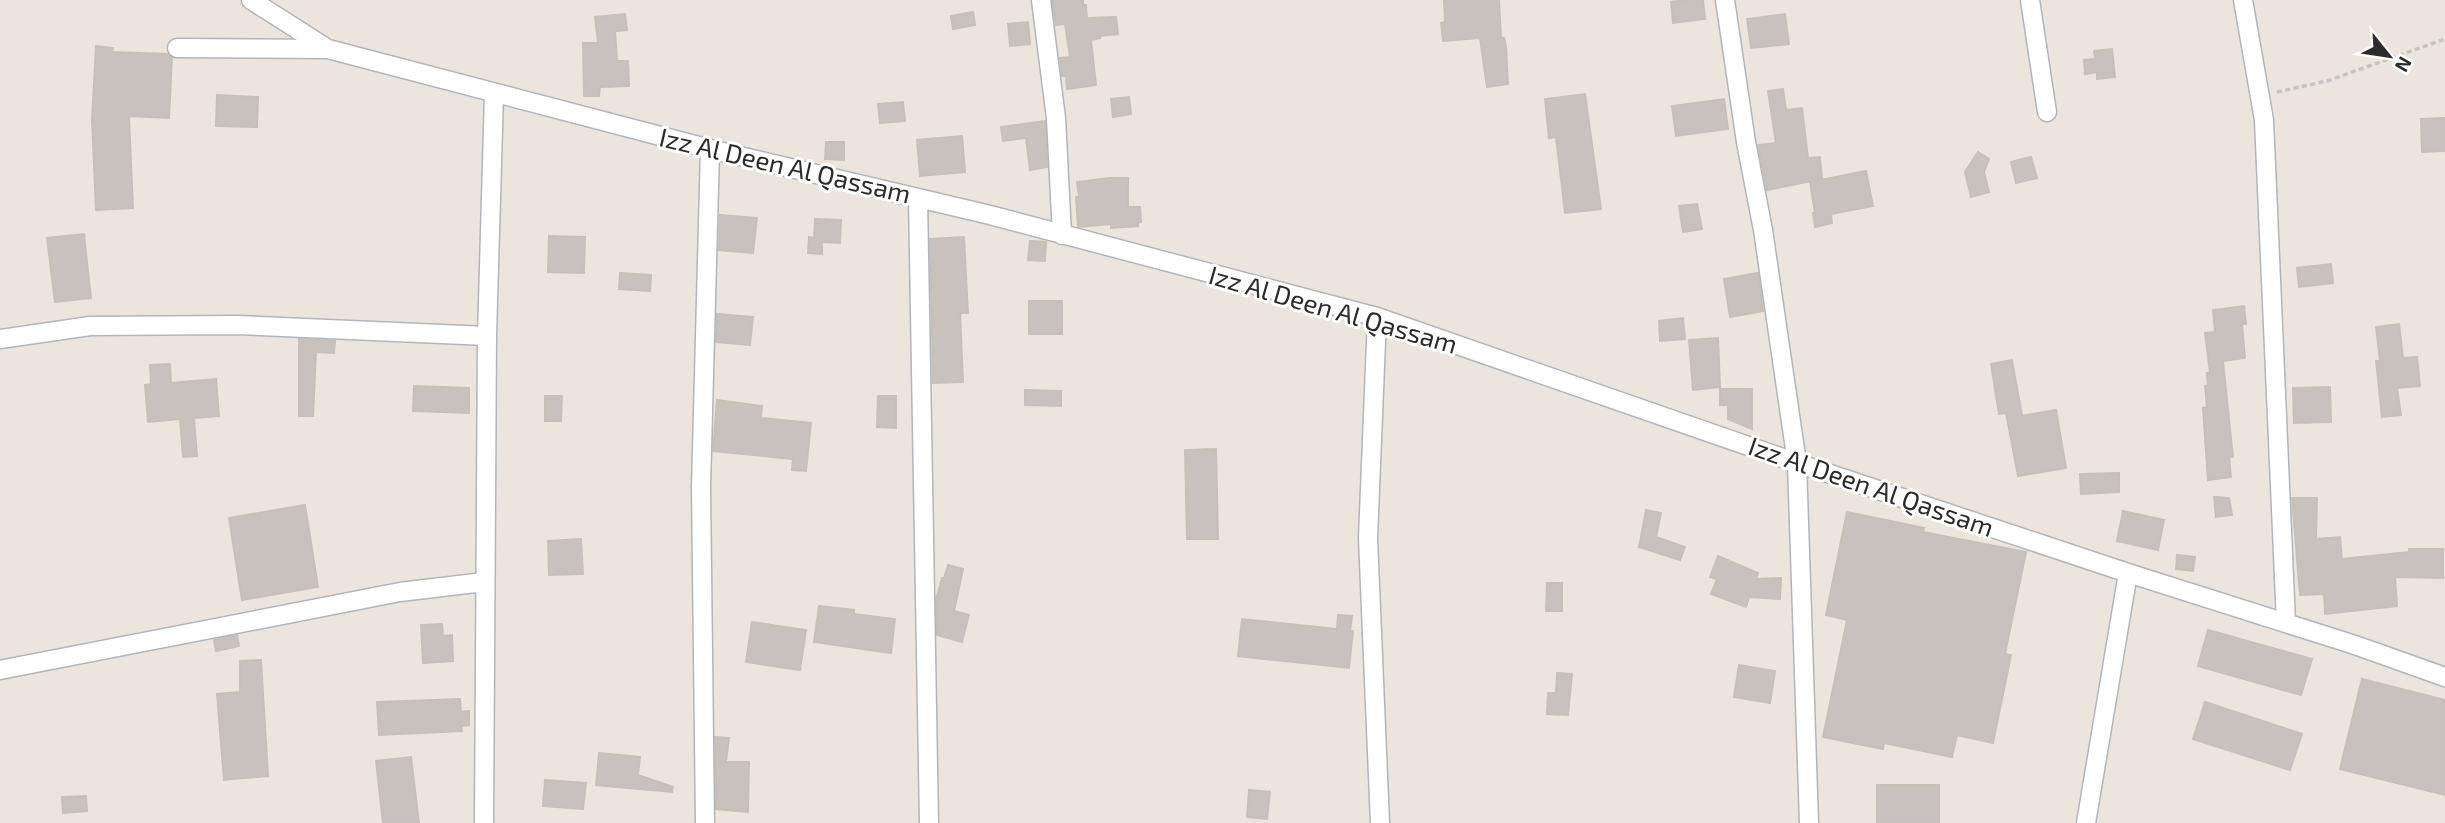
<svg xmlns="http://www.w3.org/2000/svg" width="2445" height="823" font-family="'Exo 2',sans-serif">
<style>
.building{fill:#c7c2bd;stroke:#c7c0b8;stroke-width:2}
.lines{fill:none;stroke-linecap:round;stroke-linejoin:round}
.minor-casing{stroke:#b1b5be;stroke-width:21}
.path{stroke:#c4c4c4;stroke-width:3.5;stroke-dasharray:5 3.5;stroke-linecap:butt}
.minor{stroke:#fff;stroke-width:18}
.labels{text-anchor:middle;stroke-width:6;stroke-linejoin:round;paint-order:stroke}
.street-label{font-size:26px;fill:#2b2b2b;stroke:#fff}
</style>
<rect width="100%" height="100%" fill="#ece5de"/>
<path class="building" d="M1052,0H1083V5H1086L1087,18L1116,17L1118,34L1099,36L1100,38L1091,40L1096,85L1067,89L1066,76H1062L1060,58L1070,57L1065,24L1056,25Z
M1444,0H1499L1501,38H1504L1506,47L1508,84L1487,87L1480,38L1443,41L1441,23L1445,22Z
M1688,0H1703L1705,19L1673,23L1671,2Z
M973,12L975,25L953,29L951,16Z
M625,14L627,30L615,31L617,61H628L629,86L600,87L599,96H584L583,43H598L595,17Z
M1785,14L1789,44L1751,48L1747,19Z
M1028,22L1030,44L1010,46L1008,24Z
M96,46L113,48L112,52L168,54L172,58L169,118L129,116L133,208L96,210L92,121Z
M2112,49L2115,77L2097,79V72L2085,74L2084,60L2095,59L2094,51Z
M1783,89L1786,110L1802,108L1808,158L1820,157L1822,179L1767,190L1758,145L1776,143L1768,91Z
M1585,94L1601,209L1565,213L1556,137L1549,138L1545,99Z
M217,95L258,97L257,127L216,126Z
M1129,97L1131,114L1113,117L1111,99Z
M1724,99L1728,129L1676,136L1672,106Z
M903,102L905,121L880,123L878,104Z
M2445,118V151L2422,152L2421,119Z
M1045,121L1047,167L1030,170L1026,138L1003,141L1001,127Z
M962,136L965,172L920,176L917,140Z
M826,142H844V160L825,159Z
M1978,152L1989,159L1984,172L1989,192L1971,197L1965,172Z
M2031,157L2037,178L2016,183L2011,162Z
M1866,171L1873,206L1831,214L1832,223L1815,227L1813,213H1815L1810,182Z
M1109,178H1128V207H1140L1141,222H1138V226L1111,228V224L1078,227L1076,197H1079L1077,182Z
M1697,204L1702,229L1683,232L1679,206Z
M720,215L757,218L753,253L719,250Z
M815,219L841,220L840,243L822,242V254L808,253L809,237L814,238Z
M84,234L91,298L55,302L47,238Z
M549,236L585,237L584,273L548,272Z
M964,237L968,313H960L963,382L933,383L930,239Z
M1030,241L1046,242L1045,261L1028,260Z
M2331,264L2333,283L2299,287L2297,268Z
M620,273L651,275L650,291L619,289Z
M1758,273L1763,311L1730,317L1724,279Z
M1029,301H1062V334H1029Z
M2244,306L2246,324H2242L2245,358L2223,361L2233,457H2229L2231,477L2208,480L2203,408L2207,407L2205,386L2208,385L2207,373H2210L2205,333L2215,332L2213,310Z
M717,314L753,317L750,345L716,342Z
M1683,318L1685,339L1660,341L1659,321Z
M2399,324L2403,358L2417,357L2420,386L2397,388L2401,415L2382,417L2376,361H2380L2376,327Z
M1718,338L1720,387L1693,390L1689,340Z
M299,339L335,341L334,353L316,352L313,416H299Z
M2012,360L2022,416L2056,410L2066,468L2018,476L2006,413L1999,414L1991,364Z
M170,364L171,383L216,379L219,416L194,418L197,456L183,457L180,419L148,422L145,385L151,384L150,365Z
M414,386L469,388V413L413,411Z
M2330,387L2331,422L2294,423L2293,388Z
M1720,389H1752V429L1728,419V405H1720Z
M1025,390L1061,391V406L1025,405Z
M545,396H562L561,421H545Z
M878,396H896V428L877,427Z
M717,400L762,406L761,418L811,423L806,471L792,470L793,459L713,451Z
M1216,449L1218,539H1187L1185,450Z
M2119,473V492L2081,494L2080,474Z
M2214,497L2229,498L2232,515L2216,517Z
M2292,498H2317L2316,539L2340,537L2342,559L2409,552V549H2443V578L2395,577L2397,606L2325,614L2324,594L2300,595Z
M305,505L318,587L242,600L229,518Z
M1646,510L1661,513L1656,537L1685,547L1680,560L1639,547Z
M2123,511L2164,520L2158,550L2117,541Z
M1847,512L1924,528L1923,532L2026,552L2005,654L2011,655L1993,743L1957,735L1952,757L1884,743L1883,749L1823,737L1847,620L1826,615Z
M581,539L583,574L549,575L548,541Z
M2177,555L2195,557L2193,571L2176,569Z
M1718,556L1758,573L1756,579L1781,578L1780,599L1749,597L1746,607L1711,594L1717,579L1710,577Z
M948,565L963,569L954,611L969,615L962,642L937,635L936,600L942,578H944Z
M1547,583H1562V611H1546Z
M819,606L854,610V614L895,619L891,653L814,642Z
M1338,615L1352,616L1350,631H1353L1349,668L1238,656L1242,619L1337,629Z
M752,622L806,630L800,670L746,662Z
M442,624L443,636L452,635L453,661L423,663L421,625Z
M2208,630L2312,659L2301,695L2198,666Z
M237,635L239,646L216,651L214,640Z
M261,660L268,776L224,780L217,694L240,692V661Z
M1739,665L1775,671L1770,703L1734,697Z
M1557,673L1572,674L1568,715L1547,714L1548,693H1556Z
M2362,679L2445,700V795L2340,769Z
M460,699L461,712L469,711V725L461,726L462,731L379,735L377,702Z
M2205,702L2302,734L2290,770L2193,739Z
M715,737L729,738L726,762H749L748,812L716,809Z
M599,753L640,757L638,775L673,787L672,792L596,785Z
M411,757L419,823H383L376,761Z
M545,780L586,783L583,809L543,806Z
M1877,785H1939V823H1877Z
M1249,790L1270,792L1267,819L1247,817Z
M86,796L87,811L63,813L62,797Z"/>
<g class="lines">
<g class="minor-casing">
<path id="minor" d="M251,0L328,49L710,149L986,214L1377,317L1797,463L2128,573L2355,645L2445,677
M1041,0L1056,118L1062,235
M1725,0L1746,142L1763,230L1797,463L1809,823
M2030,0L2047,112
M2243,0L2264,120L2286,623
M177,48L328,49
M918,198L929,823
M1377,317L1368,538L1380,823
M0,339L90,326L237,325L487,336
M0,670L400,592L484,582
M484,823L487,336L494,94
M705,823L701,487L710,149
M2086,823L2128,573"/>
</g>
<path class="path" d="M2277,92L2327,81L2445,39"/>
<use href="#minor" class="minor"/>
</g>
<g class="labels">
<g class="street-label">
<text transform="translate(785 166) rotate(13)" y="9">Izz Al Deen Al Qassam</text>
<text transform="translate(1333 310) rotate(16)" y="9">Izz Al Deen Al Qassam</text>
<text transform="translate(1871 487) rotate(19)" y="9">Izz Al Deen Al Qassam</text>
</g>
</g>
<g transform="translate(2389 56) rotate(120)" stroke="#ffffff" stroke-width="5" paint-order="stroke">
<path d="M0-5L12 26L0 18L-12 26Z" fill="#2b2b2b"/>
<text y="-10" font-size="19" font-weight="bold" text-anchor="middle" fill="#2b2b2b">N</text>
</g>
</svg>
